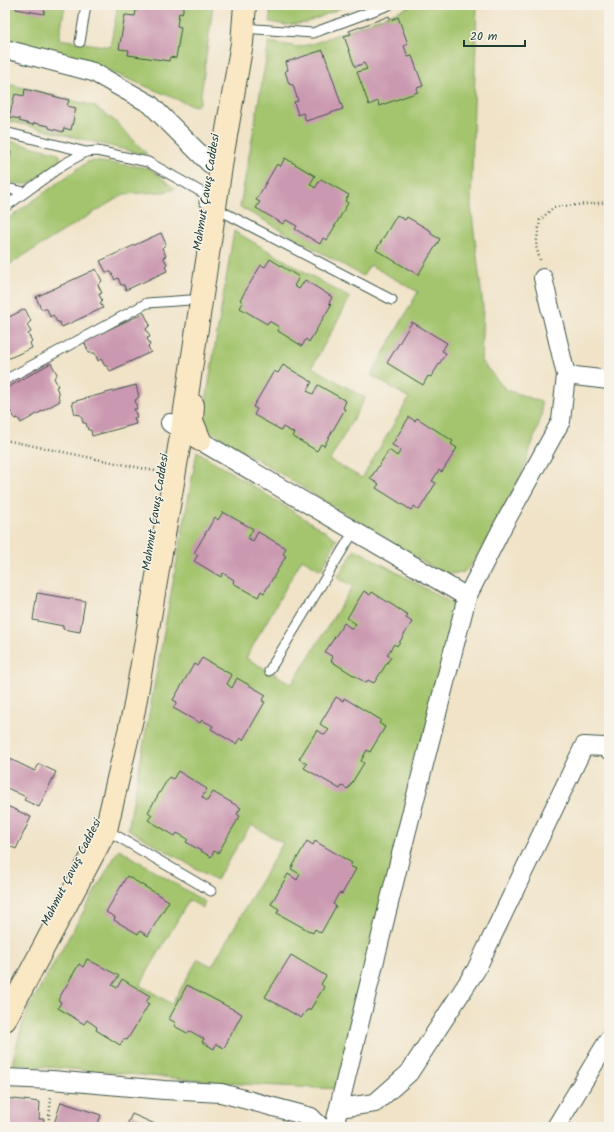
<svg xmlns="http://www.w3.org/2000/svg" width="614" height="1132" font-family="Kalam,sans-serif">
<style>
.green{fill:#a4c56e;stroke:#628151}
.building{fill:#ca98b0}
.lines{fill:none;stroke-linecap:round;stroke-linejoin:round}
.lane-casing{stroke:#3e564a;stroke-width:11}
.street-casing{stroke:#3e564a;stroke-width:20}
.secondary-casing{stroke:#3e564a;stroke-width:24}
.path{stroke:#3e564a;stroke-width:2.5;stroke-dasharray:1 3;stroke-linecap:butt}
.lane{stroke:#fff;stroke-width:9}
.street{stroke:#fff;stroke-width:18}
.secondary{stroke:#fae7c3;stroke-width:22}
.labels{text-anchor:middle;stroke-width:3;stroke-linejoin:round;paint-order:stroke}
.street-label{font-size:12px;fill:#1f3d34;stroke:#f7f3e8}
</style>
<rect width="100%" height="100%" fill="#f7f3e8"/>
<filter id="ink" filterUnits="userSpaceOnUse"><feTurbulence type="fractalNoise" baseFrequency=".025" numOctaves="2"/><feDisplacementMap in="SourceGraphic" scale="8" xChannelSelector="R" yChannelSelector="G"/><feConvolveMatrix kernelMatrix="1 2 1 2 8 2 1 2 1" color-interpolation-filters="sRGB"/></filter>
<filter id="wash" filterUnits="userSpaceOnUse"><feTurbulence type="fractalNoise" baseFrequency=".012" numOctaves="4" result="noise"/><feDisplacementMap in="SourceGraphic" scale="16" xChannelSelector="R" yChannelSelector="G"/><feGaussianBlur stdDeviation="0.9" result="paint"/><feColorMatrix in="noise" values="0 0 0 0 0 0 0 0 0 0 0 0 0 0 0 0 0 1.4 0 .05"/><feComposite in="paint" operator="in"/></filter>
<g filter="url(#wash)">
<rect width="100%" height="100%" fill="#f0e3c8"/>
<path class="green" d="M5,5H65L59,39L110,47L118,5H213L200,103L196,106L188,104L88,62L5,41Z
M270,5H348L306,23L286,25L270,22Z
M414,5H477L471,206L483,306L481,361L505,389L541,402L542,415L522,473L477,559L464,572L451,574L435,569L211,431L205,425L204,413L234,231L350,298L312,367L365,398L330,460L362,478L409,398L371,375L418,292L370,265L363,276L240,207L269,42L298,47L315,43Z
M5,83L94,106L115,121L147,154H142L5,120Z
M5,140L55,152L60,155V163L29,184H19L5,181Z
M92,161L150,168L175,189L164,192L124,194L5,267V221L87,162Z
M197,451L337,539L321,570L302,559L246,658L292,684L353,586L337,578L355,549L457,606L336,1089L242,1084L12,1064L21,1029L29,1007L119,849L205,902L203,908L189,900L140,985L172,1004L198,959L212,966L283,843L251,825L216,880L128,829Z"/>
<g id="blocks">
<path class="building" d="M17,5H50L49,8L45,7L44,14L16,9Z
M126,5H184L182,14L179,13L177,26L181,27L176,58L170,57L169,61L128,55L129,50L119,49L125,15L135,16L136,10L125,9Z
M389,16L391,20L398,17L408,44L404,46L408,57L412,56L423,86L417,88L418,92L379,106L378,101L369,105L357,72L367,69L364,63L355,67L344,36L351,34L349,31Z
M323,50L343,109L306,121L303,113L298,115L294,102L298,101L293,85L289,84L285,71L288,70L286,62Z
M25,89L69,100L67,106L76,108L71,130L64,128L63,132L49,128V126L34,123L33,125L19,121L20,119L9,117L15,94L24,96Z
M5,151L11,152L7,174L5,173Z
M285,158L315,176L310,184L315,188L321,179L349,195L345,201L348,203L327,240L323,238L320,244L295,229L297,226L286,220L283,224L256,208L260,202L256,200L277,164L280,167Z
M397,215L405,220L407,217L431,231V234L440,239L418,275L376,250Z
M161,233L166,244L162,248L166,256L163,257L167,264L165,266L167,271L126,290L124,285H121L118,278L115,280L111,272H106L100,261Z
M270,259L299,277L294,286L299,289L305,280L332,297L329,303L331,305L309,342L306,339L302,346L278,331L279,327L269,321L267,324L240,308L243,302L240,300L261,265L265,267Z
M96,269L102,281L98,285L102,293L99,294L102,301L100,303L103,308L62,327L59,322H57L53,315L50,317L47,309H41L36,297Z
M25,309L31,321L27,325L31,332L28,334L32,341L30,343L32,348L5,360V319Z
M144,313L150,325L146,329L150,337L147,338L150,345L148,347L151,352L110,371L107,366H105L101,359L98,361L95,353H89L84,341Z
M412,322L447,343L442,351L446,353L431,377L428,376L423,385L387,363Z
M51,363L57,374L54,378L58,386L56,387L59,394L58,396L60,401L21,423L18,418L15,419L12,412L9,413L5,407V389Z
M283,365L312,382L307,391L313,394L318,385L346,401L343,408L345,409L324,446L321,444L317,451L292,436L294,433L283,427L281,430L254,415L257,409L253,407L274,371L278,373Z
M136,385L139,397L135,400L137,409H134L137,417L134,418L136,424L92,436L91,430H88L86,423H83L81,415L75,414L72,402Z
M409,417L415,421L417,418L453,441L451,444L457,448L442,472L439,470L432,481L436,483L419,510L414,506L411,510L376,488L379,484L370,479L389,450L397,456L401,450L392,445Z
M223,512L253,529L248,538L251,540L253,541L258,532L286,548L283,554L286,556L264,593L261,591L258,597L233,583L234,580L223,573L221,577L194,561L198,555L194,553L215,517L218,520Z
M364,591L370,595L372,592L408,615L406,618L412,622L397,646L394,644L387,655L391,657L374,683L368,680L366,683L331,661L333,657L325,652L344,623L352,629L356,624L347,618Z
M37,593L85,601L80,632L63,629V626L33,620Z
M202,658L232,675L227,684L232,688L237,678L266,695L262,701L265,702L243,740L240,738L236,744L211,729L213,726L202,720L200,723L173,708L177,702L173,700L194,664L197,666Z
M336,697L343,701L344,698L381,720L379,723L385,727L370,752L367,750L361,761L364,763L348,789L342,786L340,789L304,768L307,764L299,759L317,730L325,735L327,732L329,730L320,724Z
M6,757L35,771L39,764L56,772L39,807L24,800L26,797L5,787Z
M178,771L207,789L202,797L207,801L213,792L241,808L237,814L240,816L218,853L214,851L211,857L186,842L188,839L177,833L175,836L148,820L152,815L148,812L169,777L173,779Z
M5,805L31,817L16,849L5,844Z
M307,841L313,845L315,841L352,863L350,866L356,869L342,894L339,893L333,904L336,906L321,933L315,929L313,933L277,913L279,909L271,904L288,874L297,880L300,874L291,869Z
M5,861L9,864L5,871Z
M127,876L169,901L148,936L140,931L138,934L114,920L115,917L106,912Z
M291,955L326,976L321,984L324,987L310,1010H307L301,1018L265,997Z
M87,959L119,976L112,985L117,988L122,979L150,996L146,1002L149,1004L127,1040L124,1039L120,1045L96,1030L97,1027L87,1020L84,1024L58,1008L61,1002L58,1000L79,964L83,967Z
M187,985L242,1014L224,1048L216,1044L214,1049L202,1042L204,1039L190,1031L187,1033L174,1026L176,1023L169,1019Z
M5,1098L40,1102L39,1119H44L43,1127H5Z
M61,1102L101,1115L97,1127H53Z
M132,1114L162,1127H126Z"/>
</g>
</g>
<g filter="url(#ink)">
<use href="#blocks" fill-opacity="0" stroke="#3e564a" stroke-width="1"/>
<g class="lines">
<g class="lane-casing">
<path id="lane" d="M242,28L313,33L389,5
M80,42L86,5
M5,132L86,152
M5,188L24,192
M204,202L392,300
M5,207L64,164L86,152L97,151L148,162L205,194
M5,380L147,303L190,300
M269,671L354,531
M105,829L211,891"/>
</g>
<g class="street-casing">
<path id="street" d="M5,49L93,72L150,104L210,164
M566,375L609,380
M170,423L467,597
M5,1078L52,1080L164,1090L221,1093L311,1117L321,1127
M339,1108L375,1103L409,1073L476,970L584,746L604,747L609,750
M334,1127L405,838L467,597L503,526L561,421L566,375L543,278
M556,1127L609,1039"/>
</g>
<g class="secondary-casing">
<path id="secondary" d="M193,405L192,421L200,440
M5,1020L106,830L134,710L182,430L223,153L242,43L245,5"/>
</g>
<path class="path" d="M540,260L536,246L540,220L554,207L609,202
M5,440L155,471
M48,1127L51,1098"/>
<use href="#lane" class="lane"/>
<use href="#street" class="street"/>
<use href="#secondary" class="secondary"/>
</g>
</g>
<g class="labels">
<g class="street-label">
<text transform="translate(206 192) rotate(-81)" y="4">Mahmut Çavuş Caddesi</text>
<text transform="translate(155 512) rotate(-81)" y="4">Mahmut Çavuş Caddesi</text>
<text transform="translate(71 872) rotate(-63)" y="4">Mahmut Çavuş Caddesi</text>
</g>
</g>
<rect width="614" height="1132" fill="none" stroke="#f7f3e8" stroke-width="20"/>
<path d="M464 40v6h61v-6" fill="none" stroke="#1f3d34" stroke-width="2"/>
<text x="470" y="40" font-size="12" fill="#1f3d34" stroke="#f7f3e8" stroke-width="3" paint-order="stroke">20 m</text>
</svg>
